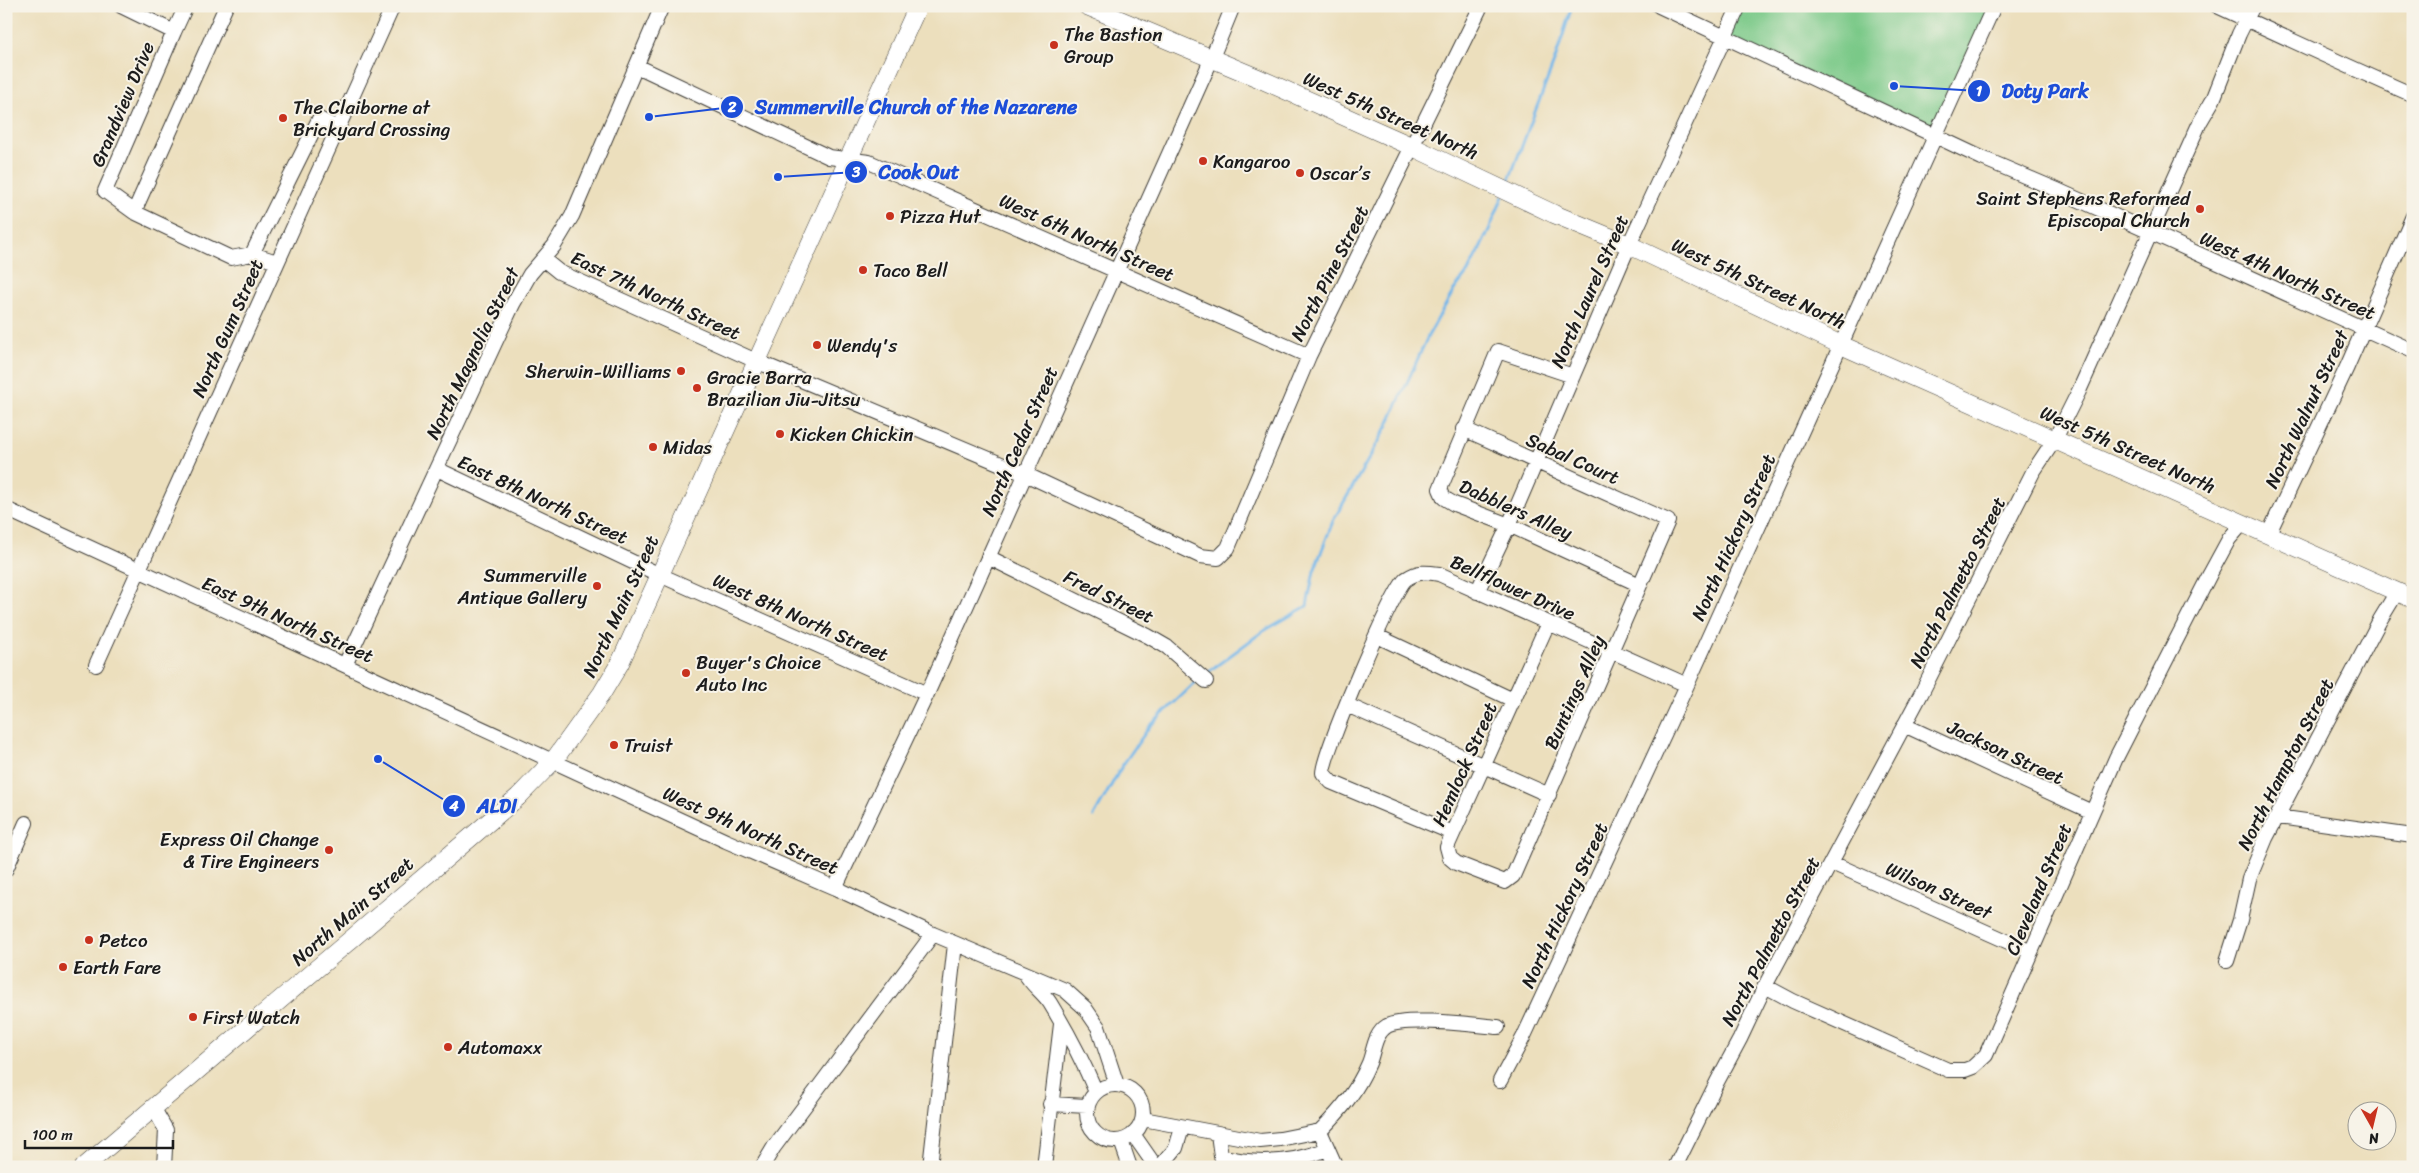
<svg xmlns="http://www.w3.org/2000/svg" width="2419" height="1173" font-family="Sriracha,sans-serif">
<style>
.green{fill:#7ac988;stroke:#4b7252}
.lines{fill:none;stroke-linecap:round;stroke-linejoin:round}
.stream{stroke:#75b7ea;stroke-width:3}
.minor-casing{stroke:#3b3934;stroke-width:16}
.major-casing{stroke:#3b3934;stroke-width:19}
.minor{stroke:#fff;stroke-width:14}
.major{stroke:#fff;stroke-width:18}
.poi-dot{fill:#c8321e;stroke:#f7f3e8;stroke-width:2}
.labels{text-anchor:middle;stroke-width:4;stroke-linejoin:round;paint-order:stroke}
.poi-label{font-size:19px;fill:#1c1c1c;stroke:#f7f3e8;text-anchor:start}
.street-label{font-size:19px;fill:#1c1c1c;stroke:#f7f3e8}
.leader{fill:none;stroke:#1d4ed8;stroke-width:2}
.callout-dot{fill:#1d4ed8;stroke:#f7f3e8;stroke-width:2}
.mark-label{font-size:15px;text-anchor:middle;font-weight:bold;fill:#fff}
.callout-label{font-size:20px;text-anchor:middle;font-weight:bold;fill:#1d4ed8;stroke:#f7f3e8;stroke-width:4;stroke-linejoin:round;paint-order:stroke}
</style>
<rect width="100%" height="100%" fill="#f7f3e8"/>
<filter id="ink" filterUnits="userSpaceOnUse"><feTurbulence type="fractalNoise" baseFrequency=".02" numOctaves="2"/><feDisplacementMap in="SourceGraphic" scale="10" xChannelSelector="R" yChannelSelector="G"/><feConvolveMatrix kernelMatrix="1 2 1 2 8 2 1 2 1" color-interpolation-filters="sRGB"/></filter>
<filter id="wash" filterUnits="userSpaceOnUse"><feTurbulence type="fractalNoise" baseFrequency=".0096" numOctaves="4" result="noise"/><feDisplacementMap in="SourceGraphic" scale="20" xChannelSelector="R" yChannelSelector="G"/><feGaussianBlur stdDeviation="1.12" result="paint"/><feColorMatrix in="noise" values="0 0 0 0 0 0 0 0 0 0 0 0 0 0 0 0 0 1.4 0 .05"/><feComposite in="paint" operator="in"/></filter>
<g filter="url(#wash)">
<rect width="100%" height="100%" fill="#ecdfbd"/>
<path class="green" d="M1739,6H1994L1936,135L1725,38Z"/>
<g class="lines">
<path class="stream" d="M1507,185L1556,57L1572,6
M1204,675L1262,632L1307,606L1314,571L1333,521L1387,427L1428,336L1454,290L1468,272L1490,228L1503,196
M1094,816L1122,766L1150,726L1199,679"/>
</g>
</g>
<g filter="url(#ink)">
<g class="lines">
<g class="minor-casing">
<path id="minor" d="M121,6L174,32L186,6
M1659,6L1982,158L2055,189L2413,351
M2217,6C2282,36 2347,66 2413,95
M174,32L105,191L134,212L226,6
M637,66L829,157L869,162L1309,356
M134,212L231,258L252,254L277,262
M252,254L319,119L338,128
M543,259L559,272L756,361L1025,474L1200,556L1218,558L1228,548L1309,356L1481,6
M1573,376L1498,351L1440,489L1444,498L1454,504L1509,525L1640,585
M1464,429L1668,521L1513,876L1505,882L1456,863L1450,858L1447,847L1548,623
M437,469L660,575L927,694
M6,509L726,841L835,888L933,934L1065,990L1085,1008L1098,1027L1117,1085
M2268,535L2347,367L2413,216
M988,557L1148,636L1167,647L1206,681
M1477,592L1509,525L1629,245L1739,6
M1377,636L1513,700
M96,665L393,6
M345,665L513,304L530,274L554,246L572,216L662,6
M1347,705L1549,795
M1904,725L2092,812
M2278,817L2413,836
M1453,833L1331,782L1323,773C1323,754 1393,589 1406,579C1418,571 1426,572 1439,574L1687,685
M1832,863L2031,952
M6,869L26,823
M835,888L927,694L1211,60L1233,6
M2227,961L2240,920L2249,879L2266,838L2380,620L2397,592
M1025,973C1031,985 1043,992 1050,1003C1067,1031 1083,1061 1096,1092
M1765,986L1793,1001L1948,1070H1965L1973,1067L1986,1055L2116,758L2210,574L2229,539L2242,524
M1500,1081L1524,1036L1687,685L1994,6
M1087 1113a28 28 0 1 1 56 0a28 28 0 1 1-56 0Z
M1050,1104L1087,1106
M154,1109L166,1130L164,1167
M1143,1119L1260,1141L1280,1139L1320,1131L1336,1167
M1320,1131C1341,1110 1357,1091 1369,1063C1374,1051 1374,1034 1387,1026C1405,1016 1476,1025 1498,1027
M1133,1134L1156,1167
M1218,1134L1221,1156C1257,1166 1293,1163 1328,1149
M1121,1141L1130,1167
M762,1167L774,1147L933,934
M930,1167L955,944
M1044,1167L1061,1024
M1160,1167L1176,1148L1182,1128
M1675,1167L1717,1082L1740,1039L1765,986L1921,694L2033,472L2055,439L2079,391L2200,122L2213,100L2239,34L2253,6"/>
</g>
<g class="major-casing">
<path id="major" d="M1087,6L1258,78L1413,147L1554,214L1629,245L1841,345L2413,599
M84,1167L518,797L554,760L602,693L620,663L918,6"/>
</g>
<use href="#minor" class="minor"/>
<use href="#major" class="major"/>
</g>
</g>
<g class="poi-dot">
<circle cx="1054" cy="45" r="5"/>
<circle cx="283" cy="118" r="5"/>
<circle cx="1203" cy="161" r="5"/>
<circle cx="1300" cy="173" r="5"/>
<circle cx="2200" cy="209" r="5"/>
<circle cx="890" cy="216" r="5"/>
<circle cx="863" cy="270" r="5"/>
<circle cx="817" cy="345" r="5"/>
<circle cx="681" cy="371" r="5"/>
<circle cx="697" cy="388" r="5"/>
<circle cx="780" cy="434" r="5"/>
<circle cx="653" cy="447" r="5"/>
<circle cx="597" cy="586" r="5"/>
<circle cx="686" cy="673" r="5"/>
<circle cx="614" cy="745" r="5"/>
<circle cx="329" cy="850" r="5"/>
<circle cx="89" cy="940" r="5"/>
<circle cx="63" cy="967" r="5"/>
<circle cx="193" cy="1017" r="5"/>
<circle cx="448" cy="1047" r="5"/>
</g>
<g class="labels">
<g class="poi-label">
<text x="1064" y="41">The Bastion<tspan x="1064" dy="22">Group</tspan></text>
<text x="293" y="114">The Claiborne at<tspan x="293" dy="22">Brickyard Crossing</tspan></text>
<text x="1213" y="168">Kangaroo</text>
<text x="1310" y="180">Oscar’s</text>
<text x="2190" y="205" text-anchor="end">Saint Stephens Reformed<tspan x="2190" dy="22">Episcopal Church</tspan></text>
<text x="900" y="223">Pizza Hut</text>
<text x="873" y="277">Taco Bell</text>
<text x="827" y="352">Wendy's</text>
<text x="671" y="378" text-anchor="end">Sherwin-Williams</text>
<text x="707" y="384">Gracie Barra<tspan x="707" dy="22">Brazilian Jiu-Jitsu</tspan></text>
<text x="790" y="441">Kicken Chickin</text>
<text x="663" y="454">Midas</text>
<text x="587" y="582" text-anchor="end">Summerville<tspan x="587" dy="22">Antique Gallery</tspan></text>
<text x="696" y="669">Buyer's Choice<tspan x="696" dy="22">Auto Inc</tspan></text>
<text x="624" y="752">Truist</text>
<text x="319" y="846" text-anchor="end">Express Oil Change<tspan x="319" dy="22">&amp; Tire Engineers</tspan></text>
<text x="99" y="947">Petco</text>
<text x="73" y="974">Earth Fare</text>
<text x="203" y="1024">First Watch</text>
<text x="458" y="1054">Automaxx</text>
</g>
<g class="street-label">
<text transform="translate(122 104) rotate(-67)" y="7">Grandview Drive</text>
<text transform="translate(1391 115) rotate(24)" y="7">West 5th Street North</text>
<text transform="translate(1087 237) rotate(24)" y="7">West 6th North Street</text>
<text transform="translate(1329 273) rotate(-63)" y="7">North Pine Street</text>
<text transform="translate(2288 275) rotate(24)" y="7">West 4th North Street</text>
<text transform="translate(1759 283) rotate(25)" y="7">West 5th Street North</text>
<text transform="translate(1589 291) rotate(-66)" y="7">North Laurel Street</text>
<text transform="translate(656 295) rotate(25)" y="7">East 7th North Street</text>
<text transform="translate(227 328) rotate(-66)" y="7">North Gum Street</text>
<text transform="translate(472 353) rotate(-64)" y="7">North Magnolia Street</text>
<text transform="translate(2306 409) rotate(-65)" y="7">North Walnut Street</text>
<text transform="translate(1019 441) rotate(-66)" y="7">North Cedar Street</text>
<text transform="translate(2128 449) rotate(24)" y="7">West 5th Street North</text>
<text transform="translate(1573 458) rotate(24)" y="7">Sabal Court</text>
<text transform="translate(543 499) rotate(25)" y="7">East 8th North Street</text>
<text transform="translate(1516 509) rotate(24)" y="7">Dabblers Alley</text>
<text transform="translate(1733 537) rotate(-66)" y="7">North Hickory Street</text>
<text transform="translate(1957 582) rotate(-63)" y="7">North Palmetto Street</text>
<text transform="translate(1513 587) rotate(24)" y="7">Bellflower Drive</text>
<text transform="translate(1109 596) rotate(26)" y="7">Fred Street</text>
<text transform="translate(620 606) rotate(-65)" y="7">North Main Street</text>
<text transform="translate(801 617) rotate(24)" y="7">West 8th North Street</text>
<text transform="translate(288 619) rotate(24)" y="7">East 9th North Street</text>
<text transform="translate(1574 692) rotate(-66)" y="7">Buntings Alley</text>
<text transform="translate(2006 752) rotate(25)" y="7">Jackson Street</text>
<text transform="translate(1464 764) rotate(-66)" y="7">Hemlock Street</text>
<text transform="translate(2285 764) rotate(-63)" y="7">North Hampton Street</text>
<text transform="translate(751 830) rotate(24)" y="7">West 9th North Street</text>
<text transform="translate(2038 889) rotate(-67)" y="7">Cleveland Street</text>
<text transform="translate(1939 890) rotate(24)" y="7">Wilson Street</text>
<text transform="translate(1564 905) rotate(-65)" y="7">North Hickory Street</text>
<text transform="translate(352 911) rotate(-41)" y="7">North Main Street</text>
<text transform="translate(1770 941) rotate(-62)" y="7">North Palmetto Street</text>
</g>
</g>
<path class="leader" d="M1894 86L1979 91M649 117L732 107M778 177L856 172M378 759L454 806"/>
<g class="callout-dot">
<circle cx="1894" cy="86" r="5"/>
<circle cx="649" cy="117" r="5"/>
<circle cx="778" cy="177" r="5"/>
<circle cx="378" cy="759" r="5"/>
<circle cx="1979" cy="91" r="12"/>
<circle cx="732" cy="107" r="12"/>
<circle cx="856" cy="172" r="12"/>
<circle cx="454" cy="806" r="12"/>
</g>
<g class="mark-label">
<text x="1979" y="96">1</text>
<text x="732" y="112">2</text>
<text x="856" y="177">3</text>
<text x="454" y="811">4</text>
</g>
<g class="callout-label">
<text x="2045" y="98">Doty Park</text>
<text x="916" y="114">Summerville Church of the Nazarene</text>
<text x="919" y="179">Cook Out</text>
<text x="497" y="813">ALDI</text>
</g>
<rect width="2419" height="1173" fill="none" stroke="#f7f3e8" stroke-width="25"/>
<g transform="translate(2372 1126) rotate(172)"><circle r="24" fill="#f7f3e8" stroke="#9f9d96"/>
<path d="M0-4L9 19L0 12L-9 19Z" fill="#c8321e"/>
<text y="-8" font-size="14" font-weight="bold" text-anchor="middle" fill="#1c1c1c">N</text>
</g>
<path d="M25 1140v8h148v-8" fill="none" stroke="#1c1c1c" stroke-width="2.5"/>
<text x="32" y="1140" font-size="15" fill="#1c1c1c" stroke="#f7f3e8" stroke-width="4" paint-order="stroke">100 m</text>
</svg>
